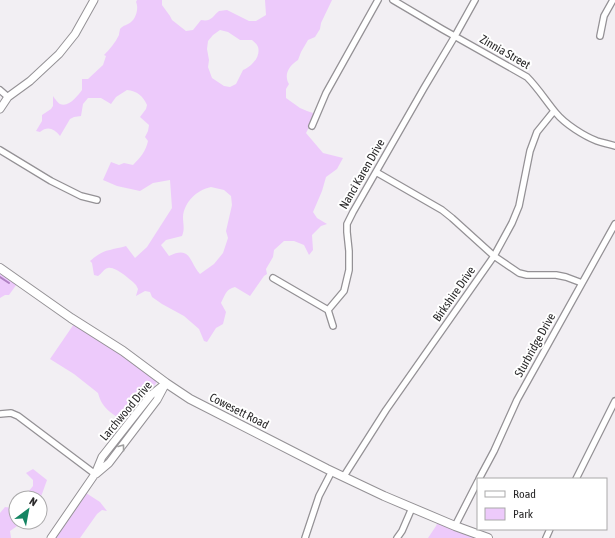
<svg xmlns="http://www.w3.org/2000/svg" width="615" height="538" font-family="'Asap Condensed',sans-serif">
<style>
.green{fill:#edcafb;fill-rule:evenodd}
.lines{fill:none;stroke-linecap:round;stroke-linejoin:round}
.stream{stroke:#b081c3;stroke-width:2}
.minor-casing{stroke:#949195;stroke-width:8}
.tertiary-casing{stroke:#949195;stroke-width:9}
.secondary-casing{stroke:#949195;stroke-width:10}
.minor{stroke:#fff;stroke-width:5.5}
.tertiary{stroke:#fff;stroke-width:7}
.secondary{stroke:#fff;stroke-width:8}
.oneway{stroke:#9f9f9f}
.labels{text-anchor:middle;stroke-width:4;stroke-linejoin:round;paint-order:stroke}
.street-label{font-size:12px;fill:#2a292a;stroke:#fff}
</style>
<rect width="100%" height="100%" fill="#f2eff3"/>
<path class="green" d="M137,0H162V5L170,16L172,20L186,31L193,30L201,20C211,22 212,17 219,11L227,10L249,21H256L266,15L265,0H332L321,23L320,29L315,37L308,40L301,52L298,60C290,65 283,74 289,84L286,89V98L300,108L307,111L316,114L306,133L323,153L343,158L337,169L326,177L322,191L313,212L317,218L327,224L321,226L312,235L313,250L309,255L304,245L294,241H284L274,250L273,257L266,269L267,274L264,276L250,296L235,287C226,289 225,295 221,303L226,312L223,324L216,328L207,342L204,341L199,329L184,316L162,304L152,297L150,292L145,291L136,296L138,289L136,285C131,280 115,266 108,268C103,269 102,274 98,276L94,275L92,263L90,261C96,256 102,251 110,250C116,248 120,248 126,246L135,258L147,247L172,208L170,180L153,183L140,191L117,186L103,180L111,162L119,165L124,163L133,165C140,158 146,151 148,141L145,137L148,131L149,125L140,117L146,109L147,105C143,96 137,91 127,90L116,97L111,104L101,98H88L83,104L81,116L74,117L70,119L60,136C54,128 47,126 40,132L36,131L42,121V115L51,109L53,106V96C55,99 58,103 60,104C69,108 78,95 82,90V79H88L103,65L106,56L104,55C110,49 115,43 119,35C119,33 120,30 120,29C123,25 128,25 131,22C136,18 139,8 136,2ZM220,30L228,32L240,40H252C254,42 257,44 258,47C261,57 251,67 243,70L236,84L230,87L224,86L212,78L208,67L209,60L207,49L208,41L213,35ZM211,187L224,190L231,196L232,205L226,231L228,238L223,253L214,264L200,274C189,262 191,245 169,256L161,245L166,240L182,236C185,229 183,224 183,217C184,202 197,190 211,187Z
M0,267L19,281L9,295H5L0,298Z
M76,321L160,378L127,422L126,423C113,414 102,409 98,393L74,374L50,359Z
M33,469L47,480L42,494L40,498H23L33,486V480L26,473Z
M86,493L100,502L107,511L102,510L97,514L80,538H49Z
M16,505V522H23L10,531L11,538H0V513L5,507L13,508Z
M439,519L488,538H428L436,526Z"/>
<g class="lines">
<path class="stream" d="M0,277L9,283"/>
<g class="minor-casing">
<path id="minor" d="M393,0L442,29L527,77C538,88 546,101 556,113C565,124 584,136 597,141C603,143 609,144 615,146
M600,36L604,16L613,0
M0,90L8,97
M312,126L326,93L378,0
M0,150L51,181L81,196L97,200
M376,172L442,210L452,218L494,256L519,273L527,275H556L566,277L582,283
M273,278L328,310
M328,310L344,291L349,270V251L347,232V224L353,212L424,88L455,36L475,0
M328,310L333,326
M0,414L11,413L18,416L95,474
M344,476L386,410L494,256L512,223L519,206L530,151L537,132L554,111
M479,479L494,451L517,400L615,224
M576,479L615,401
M455,526L478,481
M305,538L319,496L332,471
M397,538L402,531L412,508
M546,538L550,529"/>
</g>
<g class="tertiary-casing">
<path id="tertiary" d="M0,109L8,97L30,81L59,54L75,34L94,0
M96,474L109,463L157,400L165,385
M51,538L95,474L102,457L151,395L166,383"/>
</g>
<g class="secondary-casing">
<path id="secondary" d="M0,268L71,318L123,351L166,383L190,399L327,469L384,496L455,526L488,538"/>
</g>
<use href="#minor" class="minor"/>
<use href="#tertiary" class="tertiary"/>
<use href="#secondary" class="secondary"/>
</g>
<defs><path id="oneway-chevron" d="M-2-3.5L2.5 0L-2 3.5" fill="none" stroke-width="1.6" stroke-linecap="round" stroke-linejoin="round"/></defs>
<use class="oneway" href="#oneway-chevron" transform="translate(122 447) rotate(-53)"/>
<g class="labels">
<g class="street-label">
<text transform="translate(505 52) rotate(30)" y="4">Zinnia Street</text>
<text transform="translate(362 174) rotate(-60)" y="4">Nanci Karen Drive</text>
<text transform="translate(454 294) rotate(-55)" y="4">Birkshire Drive</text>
<text transform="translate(535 345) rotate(-61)" y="4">Sturbridge Drive</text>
<text transform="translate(126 411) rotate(-50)" y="4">Larchwood Drive</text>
<text transform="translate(239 411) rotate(27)" y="4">Cowesett Road</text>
</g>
</g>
<rect x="477" y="478" width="130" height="52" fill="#ffffff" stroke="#aaa9aa"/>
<rect x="485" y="491" width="20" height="6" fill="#ffffff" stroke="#aaa9aa"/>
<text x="513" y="498" font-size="12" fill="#2a292a">Road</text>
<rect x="485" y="508" width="20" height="12" fill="#edcafb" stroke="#aaa9aa"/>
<text x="513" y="518" font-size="12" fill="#2a292a">Park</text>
<g transform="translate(28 510) rotate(32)"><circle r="19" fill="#ffffff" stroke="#aaa9aa"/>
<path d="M0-3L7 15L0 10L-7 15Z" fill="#158563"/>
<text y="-6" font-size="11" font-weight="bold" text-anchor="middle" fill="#2a292a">N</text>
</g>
</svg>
